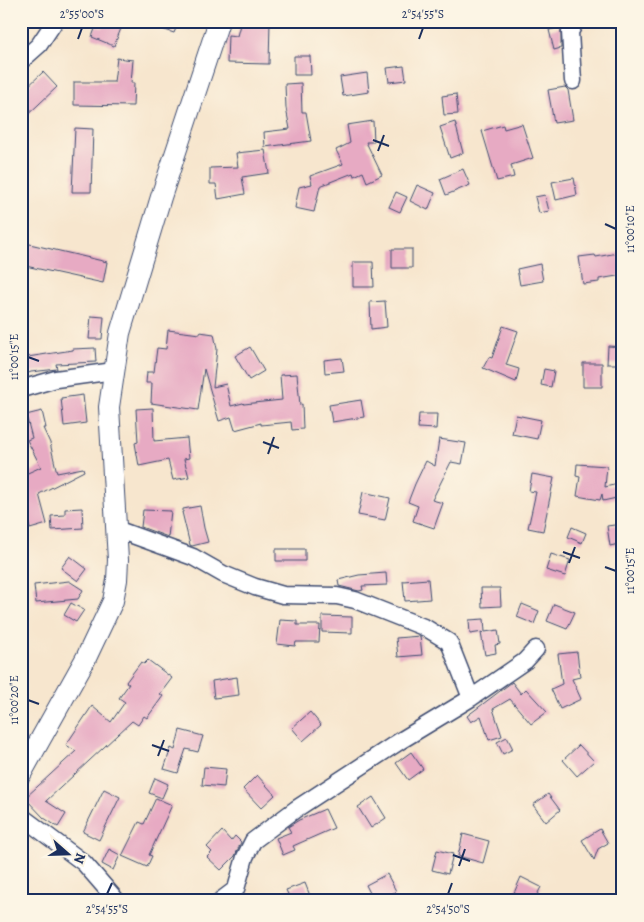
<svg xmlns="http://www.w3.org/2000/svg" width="644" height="922" font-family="Alegreya,serif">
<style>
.building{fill:#e7aac3}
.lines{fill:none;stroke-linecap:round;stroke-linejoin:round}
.minor-casing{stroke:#3c4a6f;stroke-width:19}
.major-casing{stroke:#3c4a6f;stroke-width:22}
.minor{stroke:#fff;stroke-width:16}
.major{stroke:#fff;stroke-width:20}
.ticks{fill:none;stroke:#1b2f5e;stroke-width:2}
.neatline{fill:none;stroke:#1b2f5e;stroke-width:2}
.ticks-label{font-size:12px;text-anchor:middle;fill:#1b2f5e}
</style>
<rect width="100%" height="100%" fill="#fcf5e5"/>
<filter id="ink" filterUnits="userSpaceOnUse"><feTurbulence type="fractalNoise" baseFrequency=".02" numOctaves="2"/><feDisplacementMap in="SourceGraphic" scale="10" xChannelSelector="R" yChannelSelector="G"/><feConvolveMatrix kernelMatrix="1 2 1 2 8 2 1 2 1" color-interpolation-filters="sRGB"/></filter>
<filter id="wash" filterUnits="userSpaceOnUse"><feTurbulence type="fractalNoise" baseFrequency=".0096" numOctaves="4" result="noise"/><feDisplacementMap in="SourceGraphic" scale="20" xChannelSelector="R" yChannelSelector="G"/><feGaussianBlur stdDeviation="1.12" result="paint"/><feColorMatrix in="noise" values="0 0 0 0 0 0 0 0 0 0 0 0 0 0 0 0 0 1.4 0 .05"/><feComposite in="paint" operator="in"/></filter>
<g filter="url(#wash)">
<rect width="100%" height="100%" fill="#f7e6ce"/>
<g id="blocks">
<path class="building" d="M104,21H124L114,46L92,37L96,26L102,28Z
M144,21H179L174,33L144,23Z
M241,21H270L269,64L227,63L228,35L237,36Z
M561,27V48L554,50L549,30Z
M294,56H310L311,75H294Z
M117,58L133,60L131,83H134L133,106L74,105V82H114Z
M404,66L406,80L389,82L387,68Z
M43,72L57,87L21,121V93Z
M367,73L369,92L343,96L340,77Z
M301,83L302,112H306L311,141L265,147L264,132L290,129L286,108L285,84Z
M565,87L568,90L573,120L554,123L548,90Z
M456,94L458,114L444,115L442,96Z
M373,121L374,142H366L382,175L367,182L363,172L354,176L353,173L320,186L314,212L295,208L299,187L312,184L310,176L343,164L336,150L350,143L347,125Z
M455,122L463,153L450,158L440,127Z
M522,124L533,158L511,165L514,177L497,181L482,131L503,125L504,129Z
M75,128L93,129L91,192H72Z
M265,150L269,173L242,177L245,194L218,199L216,184H210V168L238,167L236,153Z
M463,169L470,185L446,195L440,179Z
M574,178L577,195L556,200L552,182Z
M417,185L435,193L428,210L410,201Z
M396,192L407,197L400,212L389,207Z
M545,195L549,211L539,213L535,197Z
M21,242L107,262L103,283L21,265Z
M392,249H412V268H392Z
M623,252V275L599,279V282L583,284L579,257L595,255L596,257Z
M353,262H373L374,287H353Z
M540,264L543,281L520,285L517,269Z
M385,301L387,327L371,329L370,302Z
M91,316L104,317L102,339H89Z
M503,326L518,331L506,365L519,369L516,382L483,368L489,357L492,358Z
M168,330L200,334V332L214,334L217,349L213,387L226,384L231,406L243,403L244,404L282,400L280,375L297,374L300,405L302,404L303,429L292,430L291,422L261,425V423L235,430L231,417L219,421L204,369L198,410L151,403L152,383H146L147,372H154L157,348L166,349Z
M608,346L623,347V364H607Z
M250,347L264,371L249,380L235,356Z
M95,348L96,362L56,364L57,369L31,372L21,376V358L73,350V349Z
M342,358L344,371L325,373L324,360Z
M583,363H602V387H583Z
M544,369L554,371L551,387L541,385Z
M83,395L86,423L64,426L61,398Z
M361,400L364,417L332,422L329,405Z
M153,408L154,441L187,438L189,458L184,459L189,477L173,480L168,460L139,466L135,443L138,442L136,409Z
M42,411L46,428H43L50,443L57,473L83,468L84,471L39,494L47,524L30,529L26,515L21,517V476L41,467L27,440L32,438L26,415Z
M419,414H437L436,429L418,428Z
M516,415L541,420L537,439L512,434Z
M439,439L466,443L462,464L451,462L432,500L443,503L434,528L413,521L418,506L408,502L415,484L426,461L435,466Z
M577,464L607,466L605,487L618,484L621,497L603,501L602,494L600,500L577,496L580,477L576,476Z
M532,474L554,478L543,531L528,528L536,492L529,491Z
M363,492L390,498L385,520L358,515Z
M200,506L204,528L208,542L192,546L190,545L182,512H183V509Z
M82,508L83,528L52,530L51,516L65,515V509Z
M143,510L171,511L168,537L141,527Z
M622,524L623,543L610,546L607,526Z
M572,527L586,533L582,543L568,537Z
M276,549H305V561H276Z
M551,554L570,560L565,576L546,570Z
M70,556L87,569L78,581L61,568Z
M386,573L387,585L362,586L363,590L359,591L339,586L338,580L359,575Z
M428,579L430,599L405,601L403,581Z
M69,581L83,590L78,599L36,603L34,585Z
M481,588H500L501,606L482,607Z
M71,603L84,610L76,622L64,615Z
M522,604L539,611L534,624L517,617Z
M554,604L575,612L567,629L547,621Z
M322,616L352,617V633L322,632Z
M484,619L485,632L498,630L500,644L495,645L496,653L485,655L481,633L483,632L470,634L469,620Z
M280,620L297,621V625H320L319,642H296L295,646L277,644Z
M420,636L422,655L398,657L396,638Z
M577,652L580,677L572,679L581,699L560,709L551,689L562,684L558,654Z
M148,660L172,678L160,694L163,696L147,718L144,716L138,725L132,721L46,801L66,814L58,827L44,818L25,798L76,751L66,745L92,706L111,722L125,702L119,698L129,684L126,682L141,662L144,664Z
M237,677L239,695L214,698L212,681Z
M512,682L521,694L526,689L547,712L531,724L510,699L493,709L502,736L489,740L481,716L471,722L467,716Z
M310,712L321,725L303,741L292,728Z
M180,730L203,736L198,752L186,749L178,773L164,769L171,748L175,750Z
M507,737L513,749L503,754L497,742Z
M579,745L594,761L577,776L563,760Z
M411,752L423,769L408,780L396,763Z
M204,767L226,769L224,787L202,785Z
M257,775L275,795L261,808L243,789Z
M155,778L168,784L162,798L149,793Z
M104,789L120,797L99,840L83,832Z
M548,794L560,810L546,822L533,805Z
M373,797L386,818L371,828L358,807Z
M156,798L172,805L149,855L152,856L147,867L122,856L139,822L144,824Z
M325,809L334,828L293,846L295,850L283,855L276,838L291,832L288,827L299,820Z
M600,829L608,843L598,849L594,860L582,840Z
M222,831L231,841L235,836L241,842L235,856L221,870L207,857L212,852L207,847Z
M463,834L489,841L483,863L458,856Z
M109,849L120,855L113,870L102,864Z
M437,850L453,854L448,874L432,870Z
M387,874L396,891L393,893L397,901H374L366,885Z
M521,877L541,887L534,901H530L514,893Z
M305,883L312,901H291L286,890Z"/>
</g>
</g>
<g filter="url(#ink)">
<use href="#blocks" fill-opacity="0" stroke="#3c4a6f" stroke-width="1"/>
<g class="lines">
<g class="minor-casing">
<path id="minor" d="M21,61L39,45L55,21
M573,81L570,32L576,21
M21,389L56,379L114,371
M116,529L193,557L223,574L255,587L283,595L337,596L355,600L426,628L449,642L471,698
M21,816L84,863L117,901
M220,901L236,889L245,857L253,841L296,809L400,741L471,698L525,661L536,649"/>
</g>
<g class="major-casing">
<path id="major" d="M21,774L86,658L113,601L117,580L118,560L109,407L120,333L161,197L219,21"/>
</g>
<use href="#minor" class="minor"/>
<use href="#major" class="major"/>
</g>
</g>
<path class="ticks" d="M78,39L82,28M419,39L423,28M373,140L389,146M378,151L384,135M605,224L616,229M28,357L39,361M263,442L279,448M268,454L274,437M563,552L580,558M569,563L575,547M605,567L616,571M28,700L39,704M152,745L169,751M158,756L164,740M453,855L470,861M459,866L465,849M107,894L112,883M448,894L452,883"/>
<rect width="644" height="922" fill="none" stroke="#fcf5e5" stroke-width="55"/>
<g transform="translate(68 854) rotate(110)" stroke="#fcf5e5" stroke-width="4" paint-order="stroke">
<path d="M0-4L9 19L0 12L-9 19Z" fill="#1b2f5e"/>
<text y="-8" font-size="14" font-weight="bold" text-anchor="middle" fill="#1b2f5e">N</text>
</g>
<rect x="28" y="28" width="588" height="866" class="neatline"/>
<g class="ticks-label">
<text x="82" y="18">2°55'00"S</text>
<text x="423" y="18">2°54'55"S</text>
<text transform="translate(630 229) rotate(-90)" y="4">11°00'10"E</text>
<text transform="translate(14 357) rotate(-90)" y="4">11°00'15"E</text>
<text transform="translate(630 571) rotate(-90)" y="4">11°00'15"E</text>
<text transform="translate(14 700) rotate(-90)" y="4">11°00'20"E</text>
<text x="107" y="913">2°54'55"S</text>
<text x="448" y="913">2°54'50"S</text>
</g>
</svg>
